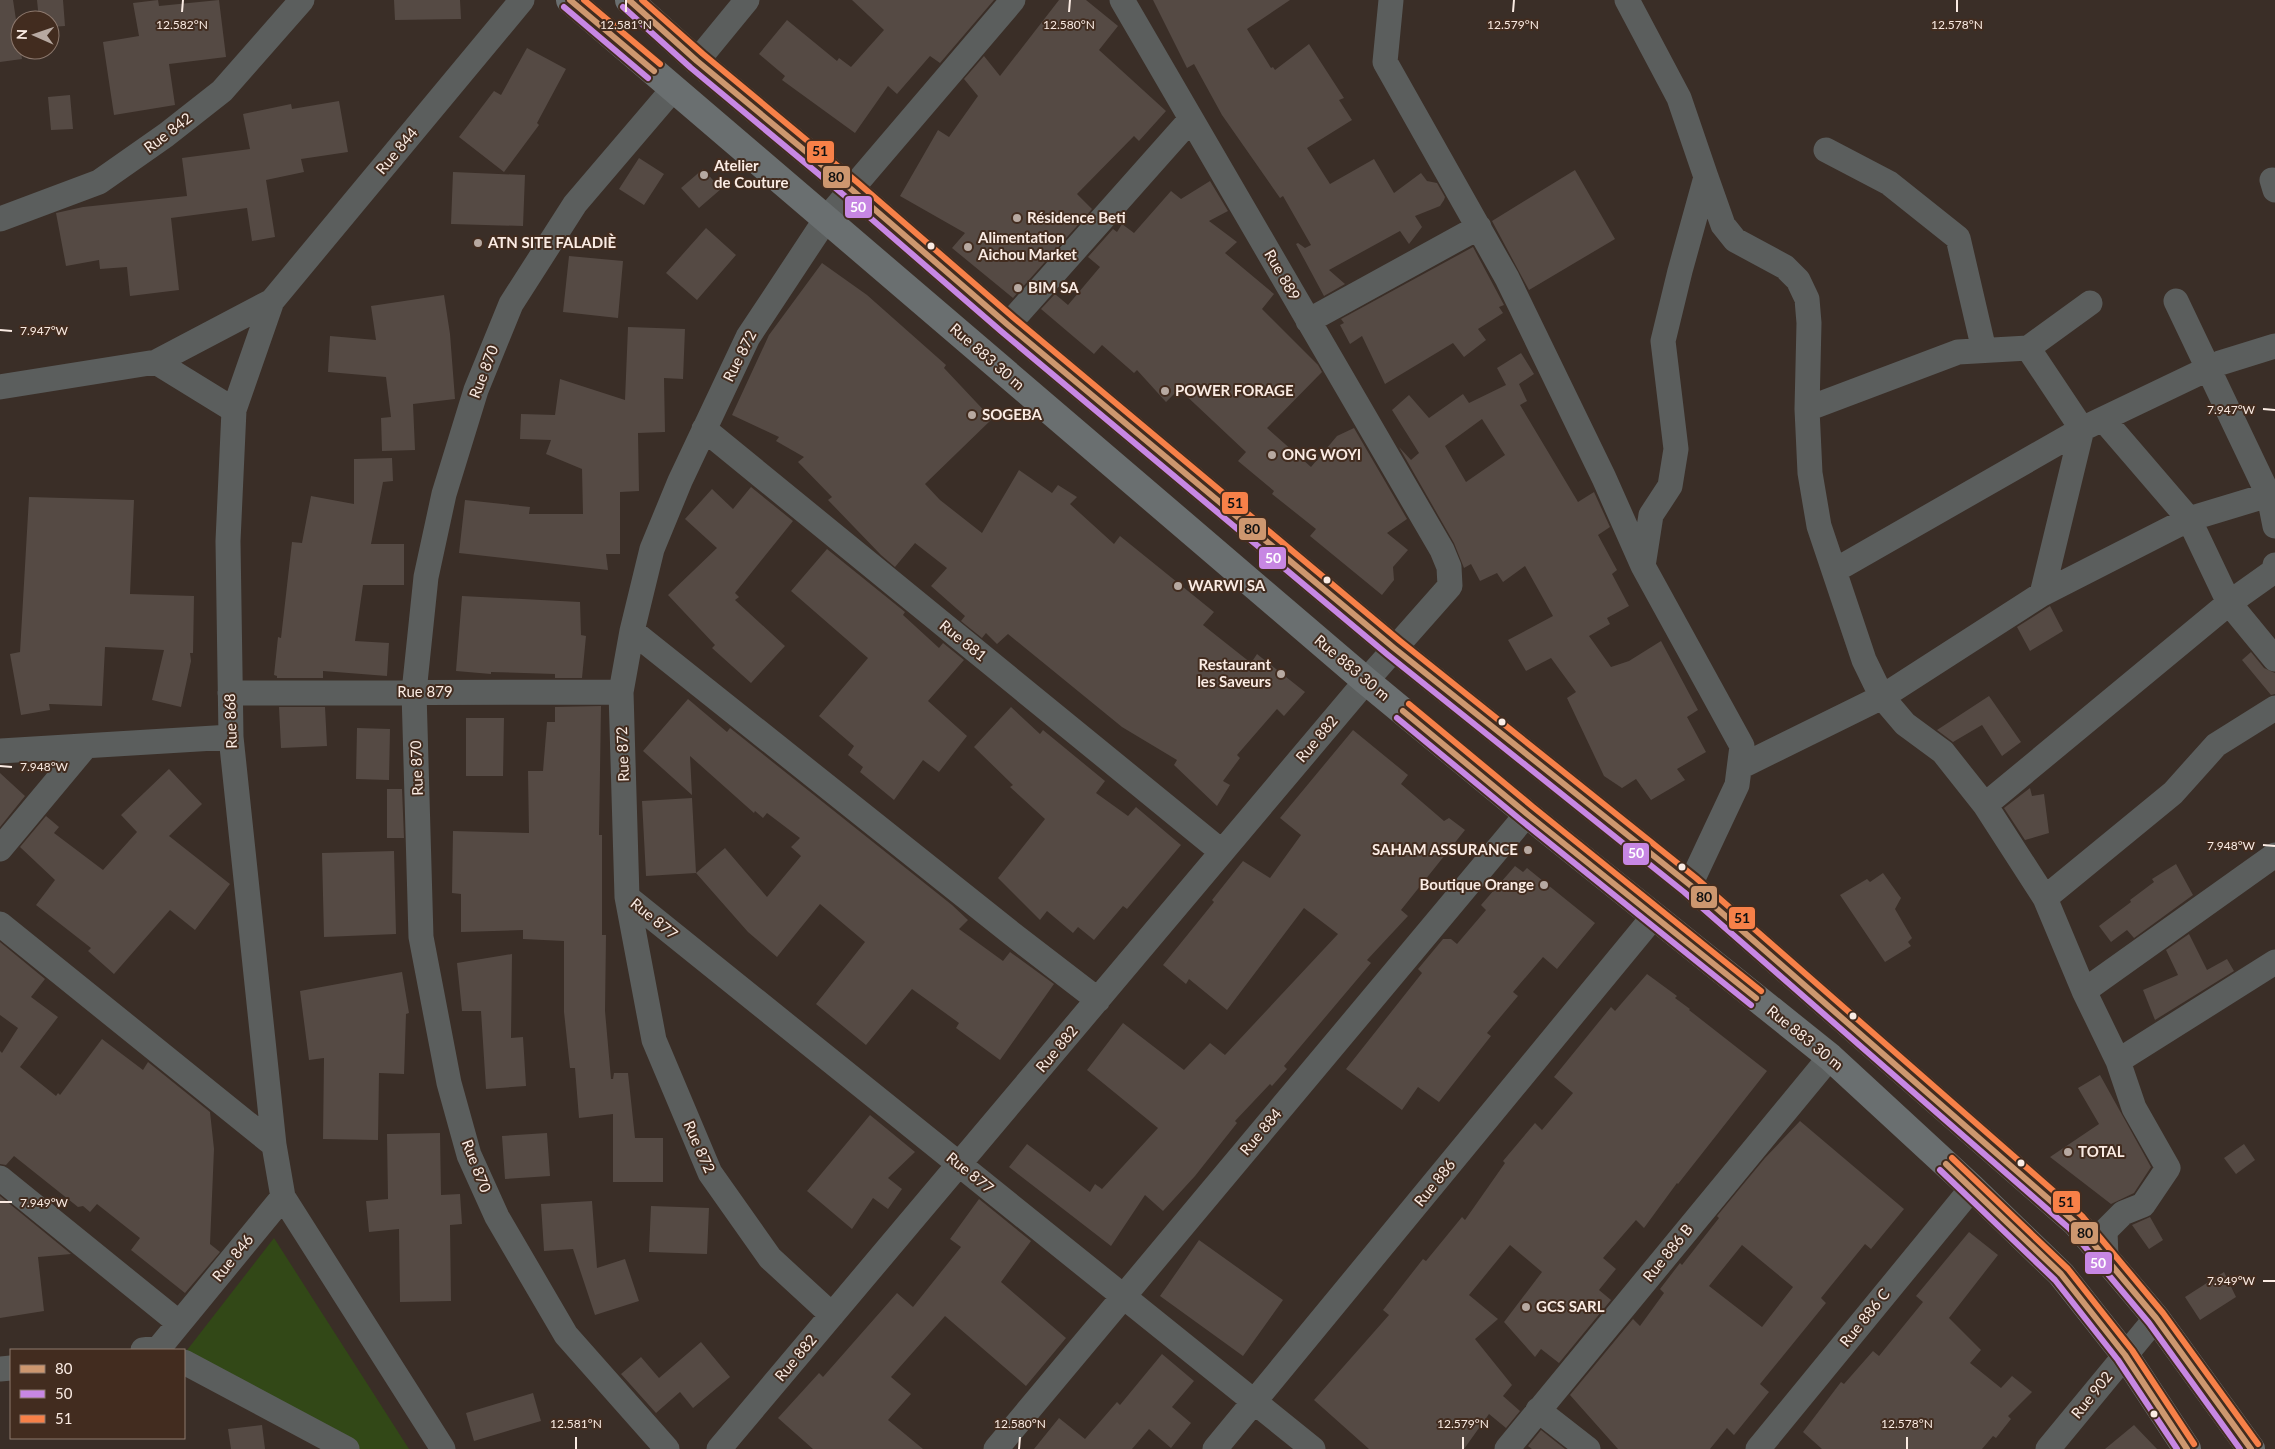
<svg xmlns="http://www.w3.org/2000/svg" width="2275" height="1449" font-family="Lato,sans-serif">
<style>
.green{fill:#324817}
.building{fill:#554a44;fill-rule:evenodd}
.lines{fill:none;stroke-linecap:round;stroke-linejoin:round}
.street{stroke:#5b5e5d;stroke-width:25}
.primary{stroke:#6a6f70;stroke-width:28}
.bus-1-casing{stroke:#422c1f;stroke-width:10}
.bus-2-casing{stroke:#422c1f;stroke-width:10}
.bus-3-casing{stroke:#422c1f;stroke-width:10}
.bus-1{stroke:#cd976f;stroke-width:6}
.bus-2{stroke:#c787e3;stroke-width:6}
.bus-3{stroke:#f78048;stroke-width:6}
.ticks{fill:none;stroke:#faebe3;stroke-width:2}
.poi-dot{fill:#b7a9a1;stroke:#422c1f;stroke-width:2}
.bus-dot{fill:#faebe3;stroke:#422c1f;stroke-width:2}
.labels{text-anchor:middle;stroke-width:4;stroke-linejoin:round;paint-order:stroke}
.street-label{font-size:15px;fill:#faebe3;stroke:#422c1f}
.poi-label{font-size:15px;font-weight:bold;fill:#faebe3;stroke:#422c1f;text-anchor:start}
.ticks-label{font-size:12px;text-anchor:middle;fill:#faebe3;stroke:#422c1f;stroke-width:4;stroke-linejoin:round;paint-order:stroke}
.line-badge{stroke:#422c1f;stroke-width:2}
.badge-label{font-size:14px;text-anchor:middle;font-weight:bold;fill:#fff}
.pale-badge-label{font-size:14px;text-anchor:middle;font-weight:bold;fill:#111}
</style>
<rect width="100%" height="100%" fill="#3a2e27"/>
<path class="green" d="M274,1238L409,1449H347L184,1354Z"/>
<path class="building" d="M0,0H13L22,59L0,62Z
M37,0H63L65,26L50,27V20H39Z
M158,0L159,6L219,0L226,57L169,64L175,105L114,115L103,42L139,36L133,3Z
M394,0H460L461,19L395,20Z
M852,0H994L940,63L930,56L897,94L888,86L855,133L782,80L785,76L759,54L787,20L837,61L839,58L851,67L884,30Z
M1059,0H1086L1118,26L1099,50L1166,111L1139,141L1134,136L1077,194L1092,209L1013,298L952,248L965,233L900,196L938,130L949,137L978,96L964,79L984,56L1000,76Z
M1153,0H1290L1247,29L1271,68L1273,67L1275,70L1309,44L1344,98L1339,100L1352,120L1307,148L1330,184L1374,159L1394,193L1421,173L1427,181L1437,183L1445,197L1444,200L1440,206L1415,216L1422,227L1409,244L1400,231L1329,270L1345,284L1324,296L1296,244L1298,243L1305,248L1311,245L1283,196L1280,198L1222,115L1194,64L1187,68Z
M527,48L566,69L537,123L539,125L504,172L459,137L494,91L501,95Z
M70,95L73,129L51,130L48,97Z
M339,101L348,152L301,159L304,172L266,180L275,237L252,241L247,208L171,218L179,290L130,296L127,267L100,269L99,260L66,266L56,213L83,207L187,196L182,158L250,149L243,114L291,104L292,109Z
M639,158L664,174L644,205L619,189Z
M703,169L721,189L699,208L681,188Z
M1575,170L1615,239L1529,290L1492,221Z
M453,172L525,175L523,226L451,224Z
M1210,181L1228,211L1209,221L1237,242L1225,253L1274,294L1262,309L1318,365L1322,372L1267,428L1311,467L1337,436L1354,428L1407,519L1387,533L1408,550L1393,567L1394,580L1382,595L1310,536L1316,529L1272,494L1274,491L1238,461L1246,452L1179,389L1166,402L1137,370L1134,373L1102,345L1094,354L1041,309L1055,294L1068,305L1100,267L1088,257L1113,229L1117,232L1122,224L1134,233L1171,191L1181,199Z
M706,228L736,255L697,300L666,273Z
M1473,247L1504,305L1499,307L1503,313L1478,329L1486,340L1464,357L1453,343L1385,384L1362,336L1350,344L1340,325L1344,323L1341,319Z
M569,256L623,261L618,318L563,312Z
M822,263L867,295L946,365L944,368L992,419L925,484L940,500L982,533L1019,470L1052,493L1058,485L1077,497L1070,504L1114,544L1120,536L1214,612L1203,625L1251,663L1257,654L1305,692L1284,716L1277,709L1237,755L1240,758L1223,781L1230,785L1217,806L1174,765L1177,760L1122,727L1008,634L997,644L986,633L982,638L961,621L965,616L931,586L947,568L915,543L895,567L881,555L828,500L832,497L798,462L804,457L776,441L779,437L732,415L769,335Z
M444,295L450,334L455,399L413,404L415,450L382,451L381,418L391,417L386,377L328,372L330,336L376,340L371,306Z
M628,327L685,329L683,379L664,378L665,432L638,433L639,491L620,492V554H606L608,570L459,553L465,500L530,507L529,514H583L582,469L546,454L551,440L520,439L521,414L555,415L560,379L625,400Z
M1521,353L1534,374L1519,384L1527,401L1520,405L1578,502L1594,492L1610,527L1598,535L1617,570L1612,574L1629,606L1607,618L1610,624L1589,636L1611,667L1629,661L1661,641L1698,710L1687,717L1706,752L1677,769L1685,780L1651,800L1636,779L1622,788L1604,776L1567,698L1576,692L1551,658L1526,671L1508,640L1553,616L1525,566L1503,582L1497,573L1480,581L1471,564L1464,568L1454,543L1399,447L1411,460L1419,453L1392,410L1409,395L1429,418L1463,394L1469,403L1506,385L1497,368ZM1482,419L1505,455L1466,482L1445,446Z
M392,458L393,481L383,482L371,544H404V585H363L355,641L389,643L387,676L323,671V678H277V676L274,675L278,637L281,638L292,542L302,543L311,496L354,504V459Z
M751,487L793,521L735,593L739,597L735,600L785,646L751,683L712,648L715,645L668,595L717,548L685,519L712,489L733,509Z
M29,497L134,500L130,594L194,596L193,653H190L191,661L181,707L152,700L164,650L105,647L102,706L49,704L50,710L21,715L10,654L20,652Z
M827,549L905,612L903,615L939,648L943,643L964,660L928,701L967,736L939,772L923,760L894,800L860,772L863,767L848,755L854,746L819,716L868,658L791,591Z
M462,596L580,602L581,635L586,636L582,678H555V674L491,672V674L456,671Z
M2050,606L2063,631L2030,651L2017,627Z
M2251,652L2264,668L2275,673V694L2271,695L2242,660Z
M1989,696L2021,742L2002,756L1982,725L1953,742L1937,730Z
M688,699L727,732L730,728L952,905L968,920L959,929L1003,961L1010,952L1054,984L1000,1060L956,1028L959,1023L912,989L866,1045L816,1004L865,942L820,904L777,957L748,932L696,873L725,848L767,897L801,856L791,847L800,838L767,813L763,818L755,811L754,813L690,756L692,795L643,751Z
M601,706L599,835H602V935H606L605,1011L611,1079H613L614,1073H628L635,1138H663V1182H613V1114L579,1118L575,1068H570L564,1012V941L523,939V930L461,932V894L452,893L453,831L529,833L528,771H543L547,722H555V707Z
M279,707H325L327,746L281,748Z
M1011,707L1040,734L1043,730L1105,781L1096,793L1128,816L1136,807L1181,845L1127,909L1123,906L1094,940L1078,927L1073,933L1047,911L1040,920L998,878L1045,819L1010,787L1013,785L974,747Z
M466,718H504L503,776H466Z
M357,728L390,729L389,780L356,779Z
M1353,730L1408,775L1401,784L1444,821L1449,818L1465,830L1401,910L1408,916L1367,960L1371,963L1284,1066L1287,1069L1272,1086L1270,1084L1235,1121L1237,1123L1195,1176L1163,1211L1145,1195L1111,1246L1009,1167L1027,1144L1090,1192L1095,1184L1102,1189L1158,1128L1087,1070L1123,1023L1184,1070L1210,1043L1225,1055L1338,934L1304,908L1227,1010L1189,979L1186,984L1163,965L1214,902L1212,900L1243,861L1270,878L1301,835L1280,818Z
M169,769L202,804L169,836L230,884L195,930L170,910L114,974L88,951L91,948L36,905L55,880L20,847L46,816L59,827L54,833L103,870L137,832L121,815Z
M0,773L25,796L0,827Z
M2030,788L2032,796L2044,794L2049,833L2025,840L2004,808Z
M387,789H402L404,838H387Z
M692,798L696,873L646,876L642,801Z
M394,851L396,934L324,937L322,853Z
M2176,864L2193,895L2134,938L2127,930L2111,942L2099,926L2131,902L2130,900L2154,882L2152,879Z
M1515,866L1523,872L1527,868L1595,923L1557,969L1543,957L1513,992L1518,996L1487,1033L1491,1036L1439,1102L1418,1087L1402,1110L1346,1069L1422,973L1418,969L1443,939H1451L1457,944L1486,910L1481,905Z
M1883,873L1901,898L1895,909L1912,938L1908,942L1911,946L1885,962L1840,895L1867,879L1870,882Z
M2189,934L2207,970L2227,959L2234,971L2155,1020L2143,990L2178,975L2166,950Z
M0,942L45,979L31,997L58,1017L20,1067L56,1096L58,1093L60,1095L102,1039L143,1070L148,1062L210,1112L214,1149L210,1244L220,1252L185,1293L131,1250L140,1238L97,1204L90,1212L83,1206L78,1207L14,1156L6,1165L0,1164V1051L2,1053L18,1028L0,1015Z
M512,954L511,1038L523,1037L526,1086L486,1089L481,1011H462L457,963Z
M402,972L409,1013L406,1014L404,1074L379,1073L378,1140L323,1139L324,1058L309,1060L300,991Z
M1647,974L1677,996L1675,998L1690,1009L1689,1010L1767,1071L1678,1184L1677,1183L1644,1228L1636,1220L1603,1258L1616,1269L1599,1290L1611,1300L1559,1363L1541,1349L1535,1357L1504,1322L1542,1272L1510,1245L1469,1295L1498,1319L1475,1339L1512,1385L1503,1396L1520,1411L1506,1428L1489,1414L1464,1449H1369L1314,1400L1389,1315L1383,1310L1423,1259L1426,1261L1462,1217L1465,1220L1505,1163L1503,1161L1535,1123L1542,1130L1573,1093L1554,1077L1611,1007L1615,1011Z
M2100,1075L2151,1167L2134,1193L2111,1204L2050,1157L2099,1124L2078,1088Z
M870,1115L915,1152L888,1178L902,1189L888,1209L873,1198L852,1229L807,1191Z
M1800,1121L1904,1209L1871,1249L1865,1244L1821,1298L1826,1303L1760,1384L1769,1392L1734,1435L1727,1428L1710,1449H1618L1570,1395L1633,1319L1640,1326L1664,1293L1660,1289L1680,1263L1682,1265L1719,1218L1717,1216L1765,1158ZM1742,1245L1793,1287L1762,1327L1709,1286Z
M440,1133L441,1195L460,1194L462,1224L450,1225L451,1301L400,1302L399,1229L369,1232L366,1201L388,1199L387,1134Z
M547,1133L550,1176L505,1179L502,1136Z
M2244,1144L2255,1160L2236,1174L2224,1158Z
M0,1196L71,1254L38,1257L44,1311L0,1318Z
M979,1199L1031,1241L1001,1282L1066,1338L1026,1386L945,1316L891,1377L911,1394L888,1420L923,1449H813L778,1418L819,1373L823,1377L897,1293L913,1307L961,1247L950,1239Z
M592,1201L597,1268L625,1259L639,1301L595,1315L573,1249L544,1251L541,1204Z
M651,1206L709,1208L707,1254L649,1252Z
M2150,1217L2163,1240L2149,1249L2132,1225Z
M1969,1232L1998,1255L1949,1318L1981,1350L1970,1363L2001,1388L2012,1376L2032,1392L2008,1416L2011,1419L1996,1438L1993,1436L1982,1449H1822L1803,1432L1841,1382L1844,1384L1873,1351L1879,1356L1923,1302L1916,1296Z
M1199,1240L1283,1300L1243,1356L1160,1296Z
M2224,1272L2236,1297L2200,1320L2185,1297Z
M701,1342L730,1377L693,1408L680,1392L656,1413L621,1374L641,1357L659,1378Z
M1162,1354L1194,1381L1172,1407L1191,1423L1171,1448L1149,1429L1132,1449H1034L1059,1418L1085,1439L1117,1402L1120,1405Z
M533,1393L541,1421L474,1441L466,1413Z
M262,1425L265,1449H231L228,1429Z
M2134,1425L2157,1449H2105Z
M1541,1430L1565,1449H1532L1528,1446Z"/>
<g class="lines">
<path class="street" d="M1391,0L1385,62L1507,278L1604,478L1643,566
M1627,0L1679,98L1706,177L1680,271L1663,341L1676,449L1670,486L1651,515L1643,566L1742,746L1737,785L1690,885
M697,61L747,0
M1826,150L1889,183L1958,238L1984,350
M1706,177L1723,225L1735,240L1785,267L1798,280L1807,299L1809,323L1807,409L1810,473L1819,526L1864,660L1882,697L1905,724L1943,752L1985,805L2045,898L2084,991L2118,1061L2134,1108L2168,1168L2143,1205L2123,1213L2105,1231L2106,1258
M2272,180L2275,190
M0,219L99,182L166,135L222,91L302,0
M2176,301L2269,496L2275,526
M1308,321L1479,227
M1008,325L1191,119
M2028,348L2082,429L2042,594
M156,362L234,410
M0,387L156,362L272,301
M1807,409L1958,352L2028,348L2090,303
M2103,419L2189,519L2229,603L2275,659
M704,429L1222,852
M1834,571L2082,429L2220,363L2275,346
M632,631L1011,933L1098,1000
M230,693L621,692
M0,751L231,737
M1740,767L1882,697L2042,594L2189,519L2275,493
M1985,805L2229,603L2274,571L2275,565
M0,849L86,746
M627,897L1313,1449
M2045,898L2173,793L2216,745L2275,708
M0,924L274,1145
M2084,991L2275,855
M2118,1061L2275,962
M0,1178L179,1323
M832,1315L770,1258L710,1173L654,1040L627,897L621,692L632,631L652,549L680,481L748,337L826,219L1013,0
M143,1350L159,1348L283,1197
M184,1362L347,1449
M0,1369L11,1368
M1538,1410L1588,1449
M443,1449L283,1197L274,1145L231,737L228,541L234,410L272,301L522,0
M667,1449L566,1335L497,1217L469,1155L449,1083L421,937L414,692L426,577L444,494L476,390L511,304L575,204L674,88
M719,1449L1366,681L1450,586L1449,567L1442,550L1122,0
M996,1449L1527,814
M1215,1449L1654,916
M1507,1449L1830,1057
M1758,1449L1972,1188
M2048,1449L2156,1318"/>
<path class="primary" d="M570,0L1366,681L1527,814L1830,1057L1972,1188L2061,1274L2125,1355L2187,1449
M629,0L697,61L851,189L1008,325L1394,648L1690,885L2076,1223L2156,1318L2251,1449"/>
<g class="bus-1-casing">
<path id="bus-1" d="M570,0L654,71
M629,0L697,61L851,189L1008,325L1394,648L1690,885L2076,1223L2156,1318L2251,1449
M1403,711L1527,814L1756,998
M1946,1164L2061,1274L2125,1355L2187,1449"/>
</g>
<g class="bus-2-casing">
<path id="bus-2" d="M564,7L648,78
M623,7L691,68L845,196L1002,332L1388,655L1684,892L2070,1229L2149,1323L2240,1449
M1397,718L1522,821L1751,1005
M1940,1170L2055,1280L2118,1360L2177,1449"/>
</g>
<g class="bus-3-casing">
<path id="bus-3" d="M584,0L660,64
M642,0L703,54L857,182L1014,318L1400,641L1696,878L2082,1216L2163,1313L2258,1444
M1409,704L1533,807L1761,991
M1952,1158L2068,1269L2132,1350L2194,1444"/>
</g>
<use href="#bus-1" class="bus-1"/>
<use href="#bus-2" class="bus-2"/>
<use href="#bus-3" class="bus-3"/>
</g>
<path class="ticks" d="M182,12L183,0M626,12V0M1069,12L1070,0M1513,12L1514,0M1957,12V0M0,330L12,331M2263,409L2275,410M0,766L12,767M2263,845L2275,846M0,1202H12M2263,1281H2275M576,1449V1437M1019,1449L1020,1437M1463,1449V1437M1907,1449V1437"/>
<g class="poi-dot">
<circle cx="704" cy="175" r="5"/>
<circle cx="1017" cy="218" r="5"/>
<circle cx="478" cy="243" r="5"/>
<circle cx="968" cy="247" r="5"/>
<circle cx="1018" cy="288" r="5"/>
<circle cx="1165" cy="391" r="5"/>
<circle cx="972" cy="415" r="5"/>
<circle cx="1272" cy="455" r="5"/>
<circle cx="1178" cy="586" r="5"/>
<circle cx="1281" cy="674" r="5"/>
<circle cx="1528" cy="850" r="5"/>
<circle cx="1544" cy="885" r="5"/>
<circle cx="2068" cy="1152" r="5"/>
<circle cx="1526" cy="1307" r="5"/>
</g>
<g class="bus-dot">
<circle cx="931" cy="246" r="4.5"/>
<circle cx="1327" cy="580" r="4.5"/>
<circle cx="1502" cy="722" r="4.5"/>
<circle cx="1682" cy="867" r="4.5"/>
<circle cx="1853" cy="1016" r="4.5"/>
<circle cx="2021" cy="1163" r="4.5"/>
<circle cx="2154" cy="1414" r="4.5"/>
</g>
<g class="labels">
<g class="street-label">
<text transform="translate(168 133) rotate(-37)" y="5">Rue 842</text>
<text transform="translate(397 151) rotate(-50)" y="5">Rue 844</text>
<text transform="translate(1282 275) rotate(60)" y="5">Rue 889</text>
<text transform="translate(740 356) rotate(-63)" y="5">Rue 872</text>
<text transform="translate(987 357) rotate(41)" y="5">Rue 883 30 m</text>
<text transform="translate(484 372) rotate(-69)" y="5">Rue 870</text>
<text transform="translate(963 641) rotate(39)" y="5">Rue 881</text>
<text transform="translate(1352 668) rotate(40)" y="5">Rue 883 30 m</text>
<text x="425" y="697">Rue 879</text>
<text transform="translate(231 721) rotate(-92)" y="5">Rue 868</text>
<text transform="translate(1317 739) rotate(-50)" y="5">Rue 882</text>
<text transform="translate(623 754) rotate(-92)" y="5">Rue 872</text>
<text transform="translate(417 768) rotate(-92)" y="5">Rue 870</text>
<text transform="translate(654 919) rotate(39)" y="5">Rue 877</text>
<text transform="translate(1805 1038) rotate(39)" y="5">Rue 883 30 m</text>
<text transform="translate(1057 1049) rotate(-50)" y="5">Rue 882</text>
<text transform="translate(1261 1132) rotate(-50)" y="5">Rue 884</text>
<text transform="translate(699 1147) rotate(66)" y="5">Rue 872</text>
<text transform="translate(476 1166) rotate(69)" y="5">Rue 870</text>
<text transform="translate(970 1173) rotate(39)" y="5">Rue 877</text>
<text transform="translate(1435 1183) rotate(-51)" y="5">Rue 886</text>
<text transform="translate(1668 1253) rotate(-51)" y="5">Rue 886 B</text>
<text transform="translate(233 1258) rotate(-51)" y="5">Rue 846</text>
<text transform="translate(1865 1318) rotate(-51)" y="5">Rue 886 C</text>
<text transform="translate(796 1358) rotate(-50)" y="5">Rue 882</text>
<text transform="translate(2092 1395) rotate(-51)" y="5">Rue 902</text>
</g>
<g class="poi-label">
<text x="714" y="171">Atelier<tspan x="714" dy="17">de Couture</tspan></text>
<text x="1027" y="223">Résidence Beti</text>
<text x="978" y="243">Alimentation<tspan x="978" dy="17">Aichou Market</tspan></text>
<text x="488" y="248">ATN SITE FALADIÈ</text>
<text x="1028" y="293">BIM SA</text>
<text x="1175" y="396">POWER FORAGE</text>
<text x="982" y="420">SOGEBA</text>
<text x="1282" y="460">ONG WOYI</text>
<text x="1188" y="591">WARWI SA</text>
<text x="1271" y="670" text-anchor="end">Restaurant<tspan x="1271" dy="17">les Saveurs</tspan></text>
<text x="1518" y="855" text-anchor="end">SAHAM ASSURANCE</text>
<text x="1534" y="890" text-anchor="end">Boutique Orange</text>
<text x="2078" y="1157">TOTAL</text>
<text x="1536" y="1312">GCS SARL</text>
</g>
</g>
<g class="ticks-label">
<text x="182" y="29">12.582°N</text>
<text x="626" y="29">12.581°N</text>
<text x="1069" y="29">12.580°N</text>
<text x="1513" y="29">12.579°N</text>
<text x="1957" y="29">12.578°N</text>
<text x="44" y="335">7.947°W</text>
<text x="2231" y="414">7.947°W</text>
<text x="44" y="771">7.948°W</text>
<text x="2231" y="850">7.948°W</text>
<text x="44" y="1207">7.949°W</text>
<text x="2231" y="1285">7.949°W</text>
<text x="576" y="1428">12.581°N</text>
<text x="1020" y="1428">12.580°N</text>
<text x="1463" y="1428">12.579°N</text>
<text x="1907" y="1428">12.578°N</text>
</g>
<g class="line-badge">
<rect x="806" y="140" width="29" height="24" rx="5" fill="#f78048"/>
<rect x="822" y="165" width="29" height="24" rx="5" fill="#cd976f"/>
<rect x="844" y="195" width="29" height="24" rx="5" fill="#c787e3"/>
<rect x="1221" y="491" width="28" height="24" rx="5" fill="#f78048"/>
<rect x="1238" y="517" width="29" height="24" rx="5" fill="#cd976f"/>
<rect x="1258" y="546" width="29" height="24" rx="5" fill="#c787e3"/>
<rect x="1622" y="842" width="28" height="24" rx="5" fill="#c787e3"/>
<rect x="1690" y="885" width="28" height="24" rx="5" fill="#cd976f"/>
<rect x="1728" y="906" width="28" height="24" rx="5" fill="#f78048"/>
<rect x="2052" y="1190" width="29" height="24" rx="5" fill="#f78048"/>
<rect x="2070" y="1221" width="29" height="24" rx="5" fill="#cd976f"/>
<rect x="2084" y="1251" width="29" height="24" rx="5" fill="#c787e3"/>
</g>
<g class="badge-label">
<text x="858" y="212">50</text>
<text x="1273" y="563">50</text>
<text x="1636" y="858">50</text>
<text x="2098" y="1268">50</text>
</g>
<g class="pale-badge-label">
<text x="820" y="156">51</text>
<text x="836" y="182">80</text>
<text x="1235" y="508">51</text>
<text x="1252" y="534">80</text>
<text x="1704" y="902">80</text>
<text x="1742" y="923">51</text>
<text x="2066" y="1207">51</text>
<text x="2085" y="1238">80</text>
</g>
<rect x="10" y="1349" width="175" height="90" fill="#422c1f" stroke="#8c786d"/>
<rect x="20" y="1365" width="25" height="8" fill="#cd976f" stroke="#8c786d"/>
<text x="55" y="1374" font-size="15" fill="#faebe3">80</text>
<rect x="20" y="1390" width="25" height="8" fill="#c787e3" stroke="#8c786d"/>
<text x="55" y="1399" font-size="15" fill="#faebe3">50</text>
<rect x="20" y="1415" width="25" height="8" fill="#f78048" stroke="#8c786d"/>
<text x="55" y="1424" font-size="15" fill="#faebe3">51</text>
<g transform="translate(35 35) rotate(272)"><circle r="24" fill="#422c1f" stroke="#8c786d"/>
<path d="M0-4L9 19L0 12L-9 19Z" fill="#b7a9a1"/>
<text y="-8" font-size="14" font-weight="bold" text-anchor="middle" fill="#faebe3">N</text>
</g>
</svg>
